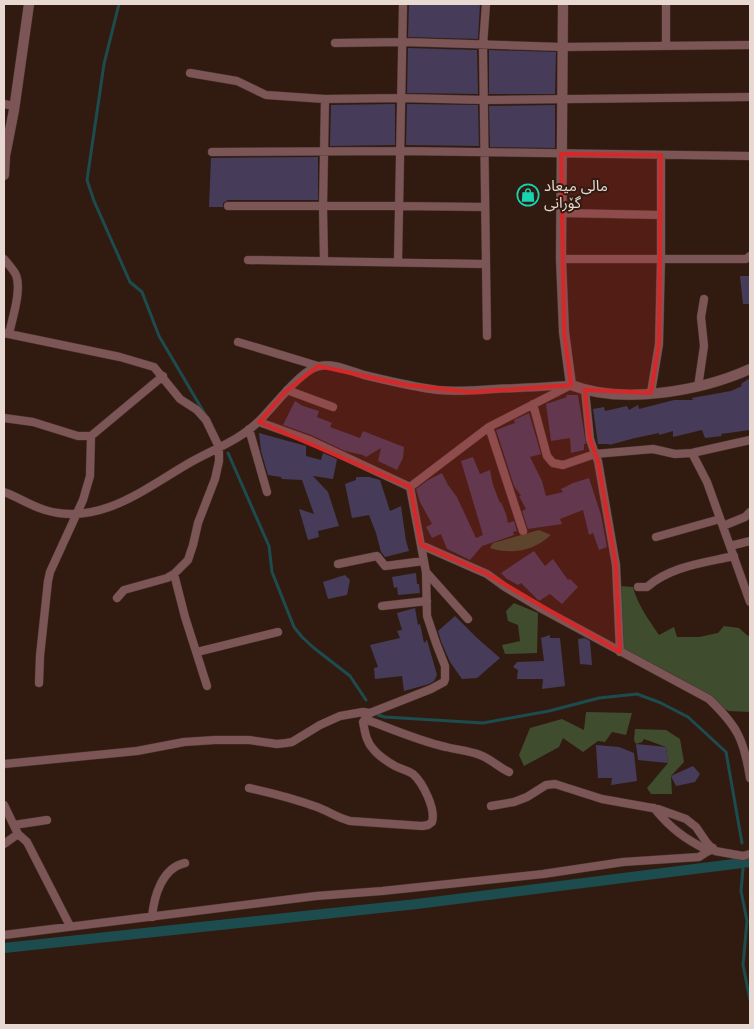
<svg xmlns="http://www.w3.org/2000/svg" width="754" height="1029" font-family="Mulish,'Noto Sans Arabic',sans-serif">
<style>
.green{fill:#404c2e}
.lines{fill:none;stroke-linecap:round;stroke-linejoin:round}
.stream{stroke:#1d4c4f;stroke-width:3}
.canal{stroke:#1d4c4f;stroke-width:10}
.building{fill:#463c59}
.minor-casing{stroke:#4a352c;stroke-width:9}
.tertiary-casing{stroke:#4a352c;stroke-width:11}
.minor{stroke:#7c5657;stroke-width:8}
.tertiary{stroke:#7c5657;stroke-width:10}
.marked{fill:#d62828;fill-opacity:0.2;stroke:#d62828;stroke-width:4;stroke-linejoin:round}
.labels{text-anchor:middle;stroke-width:4;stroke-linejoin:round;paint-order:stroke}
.poi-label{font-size:15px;fill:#e7d8d1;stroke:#311b11;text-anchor:start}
</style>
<rect width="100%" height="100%" fill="#311b11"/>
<path class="green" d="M539,530L551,535C533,551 513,555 490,548L493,543Z
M620,586L633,587C638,606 649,620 659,635L674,627L677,637H699L718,633L724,626L739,628L748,636L750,635V712L729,711L716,706L622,653Z
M514,603L538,613L537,653L505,654L502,645L520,641L518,625L508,621L506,611Z
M586,712L632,713L626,735L612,732L605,742L598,741L583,752L563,738L559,747L524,766L519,755L530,728L562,719L584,730Z
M635,729L666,730L680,739L684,762L671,776L672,794H651L647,788L668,763L666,747L644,739L642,742L636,744L634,740Z"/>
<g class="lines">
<path class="stream" d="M119,4L104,64L87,180L94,201L130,282L142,292L159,336L206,416
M228,453L269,546L272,572L294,627L302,637L314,648L350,676L366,700
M378,715L385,717L483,723L549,711L599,698L637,694L661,703L688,717L726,752L742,843
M743,869L741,891L747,921L743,965L750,1000"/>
<path class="canal" d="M4,948L417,904L750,862"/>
</g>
<path class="building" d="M409,4H480L478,39L408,37Z
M408,48L477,50L478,94L407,93Z
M489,50L556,52L555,94H489Z
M395,104V145L330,146L331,105Z
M407,104L478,105L479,146L406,145Z
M555,105V148L490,147L489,106Z
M318,157V200H228L223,203V207H209L211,158Z
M740,276H750V304H743Z
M750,378V430L721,434L722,436L705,438L702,430L673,437V431L659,435V433L635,438L609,445V444H598L593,409L604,407L605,411L627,406L629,410L638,405L639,409L674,400H693L692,398L731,391L742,386L741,384Z
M566,395H578L586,444H584V450L571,453L570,438L551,441L546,404L567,397Z
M295,401L303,406L319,411L317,417L332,423L330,427L360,438L363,431L404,447L403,458L397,470L378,461L381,448L366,457L363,455L345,451L311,435L283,425Z
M529,413L541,454L530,457L542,481L546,496L563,492L561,489L573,483L589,478L601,515L607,547L599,550L593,533L589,535L583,510L560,519L562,524L528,529L522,511L526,509L519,496H521L514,486L496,430L515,423L514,420Z
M259,433L306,446V456L321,460L323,453L337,459L333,479L313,476L328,492L339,526L318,531L319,537L308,540L299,509L314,514L302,480L282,479L281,477L268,475L261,451Z
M473,457L480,474L490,470L493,485L500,503L501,502L506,514L508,523L514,521L517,531L513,532L514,535L482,546L470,560L447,549L441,534L432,538L426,527L432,524L420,502L416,489L428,480L442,473L448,485L457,497L476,538L483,535L461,461Z
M356,477H369L380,480L390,511L401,506L406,541L409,551L385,557L381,552L376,533L369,515L352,518L345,484L356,480Z
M534,551L545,566L553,559L568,580L570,579L578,587L562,604L550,594L539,601L521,583L518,585L507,579L501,573Z
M416,573L417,584H419L420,593L398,595L397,587L394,588L392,577Z
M345,575L350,580L347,595L328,599L323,582Z
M415,608L418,625L420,624L424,643L427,640L437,675L434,681L429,684L404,691L402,676L375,679L374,668L378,667L370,645L400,638L397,631L402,630L397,613Z
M455,616L477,638L500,658L477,678L462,679L450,662L441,641L438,631Z
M550,635V638H560L565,686L542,689L543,679H517L518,670L513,667L517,662L544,661L541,638Z
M585,638L590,641L592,665L580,664L578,639Z
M636,744L666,747L668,763L638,760Z
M596,745L619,747L634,753L637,781L611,785L612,778H598Z
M693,766L700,774L695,782L676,786L671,776Z"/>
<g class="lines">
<g class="minor-casing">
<path id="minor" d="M486,4L483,45L487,336
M666,4V46
M335,43L403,42L562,47L750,45
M190,73L237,81L266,95L325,99L401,98L485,100L750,97
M4,104L14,106
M212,152L401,151L750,156
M228,206H399L484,207
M562,213L661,215
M4,259C8,264 13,269 16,275C22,290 12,319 9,334
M561,259H746L750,256
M248,260L485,264
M324,261L323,207L325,99
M398,261L403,4
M4,333L120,357L154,367L180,399L197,410L206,420L219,447V461L215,479L198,523L193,545L188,560L174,574L167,578L124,590L117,598
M238,342L318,366
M698,387L704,346L701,317L704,299
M287,390L333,407
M585,390L590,439L595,454L653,449L675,454L692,453L750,440
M651,393L659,344L661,258V155
M533,404L547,456L553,463L563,465L595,454L598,461L616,565L620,652
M4,418L33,422L78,436H91L163,376
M259,422L309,440L410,487
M489,427L523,531
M249,429L267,492
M692,453L707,482L750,602
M4,492C18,497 31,506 45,510C100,527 147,487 191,462C214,449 240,440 259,421C272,409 302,368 320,366C334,363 350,371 364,375C389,381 413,387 438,390C457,392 476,390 495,389C519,388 543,387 567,385
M723,526L745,517L750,512
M656,537L720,519
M421,545L487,574L505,587L542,609L709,699C737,726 744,739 750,778
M730,546L750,541
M338,564L377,556L385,566L424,561
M426,572L468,619
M174,574L185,617L207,686
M638,587H647C671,566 704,563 734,556
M382,606L427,601
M197,652L278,632
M39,683L40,656L48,581L50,572L83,500L90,476L91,436
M365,719C392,729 419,741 446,747C457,750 468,750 480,755C491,759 498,767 509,772
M4,764L137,751L184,742L215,740H249L277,744L286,743L292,742L320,725L340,716L363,712L370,713
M249,788C272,793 295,799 317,807C328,811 338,818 350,821L422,826L428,825L432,822C436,809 423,783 413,774C407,770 401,769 395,766C388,762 379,756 374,750C366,742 365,732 363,722L370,713L431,689L444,682L445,679V666L436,643L427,616L426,572L410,487L489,427L571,385
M4,805L18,834L27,842L70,926
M491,806L514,802L527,797L546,785L555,784L602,799L658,809L686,819L696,827L707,843L715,851L743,856L750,854
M654,808C671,829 685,839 709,851
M14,825L47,820
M4,844L18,834
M152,917C154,896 162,868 185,863
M4,935L316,896L382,891L543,874L623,862L699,857L713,848"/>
</g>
<g class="tertiary-casing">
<path id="tertiary" d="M563,4L561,259L564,332L571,385C623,405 701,391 750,369
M4,175L5,156L14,110L29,4"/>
</g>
<use href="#minor" class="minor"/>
<use href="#tertiary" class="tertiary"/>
</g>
<path class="marked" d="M561,154L661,155L659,344L651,393L585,390L590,439L598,461L616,565L620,652L487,574L421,545L410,487L259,422L285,392L318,366L407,385L471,392L571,385L564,332Z"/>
<defs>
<g id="shop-ring" transform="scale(1.125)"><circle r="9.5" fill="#311b11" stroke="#17d5b2" stroke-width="1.5"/><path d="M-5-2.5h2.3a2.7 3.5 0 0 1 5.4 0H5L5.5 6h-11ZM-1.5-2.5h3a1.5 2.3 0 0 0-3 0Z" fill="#17d5b2"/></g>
</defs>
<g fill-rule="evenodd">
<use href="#shop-ring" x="528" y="195"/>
</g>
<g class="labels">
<g class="poi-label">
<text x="544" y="191">مالی میعاد<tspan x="544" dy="17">گۆرانی</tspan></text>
</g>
</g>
<rect width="754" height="1029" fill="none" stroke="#e7d8d1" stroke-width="10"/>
</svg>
